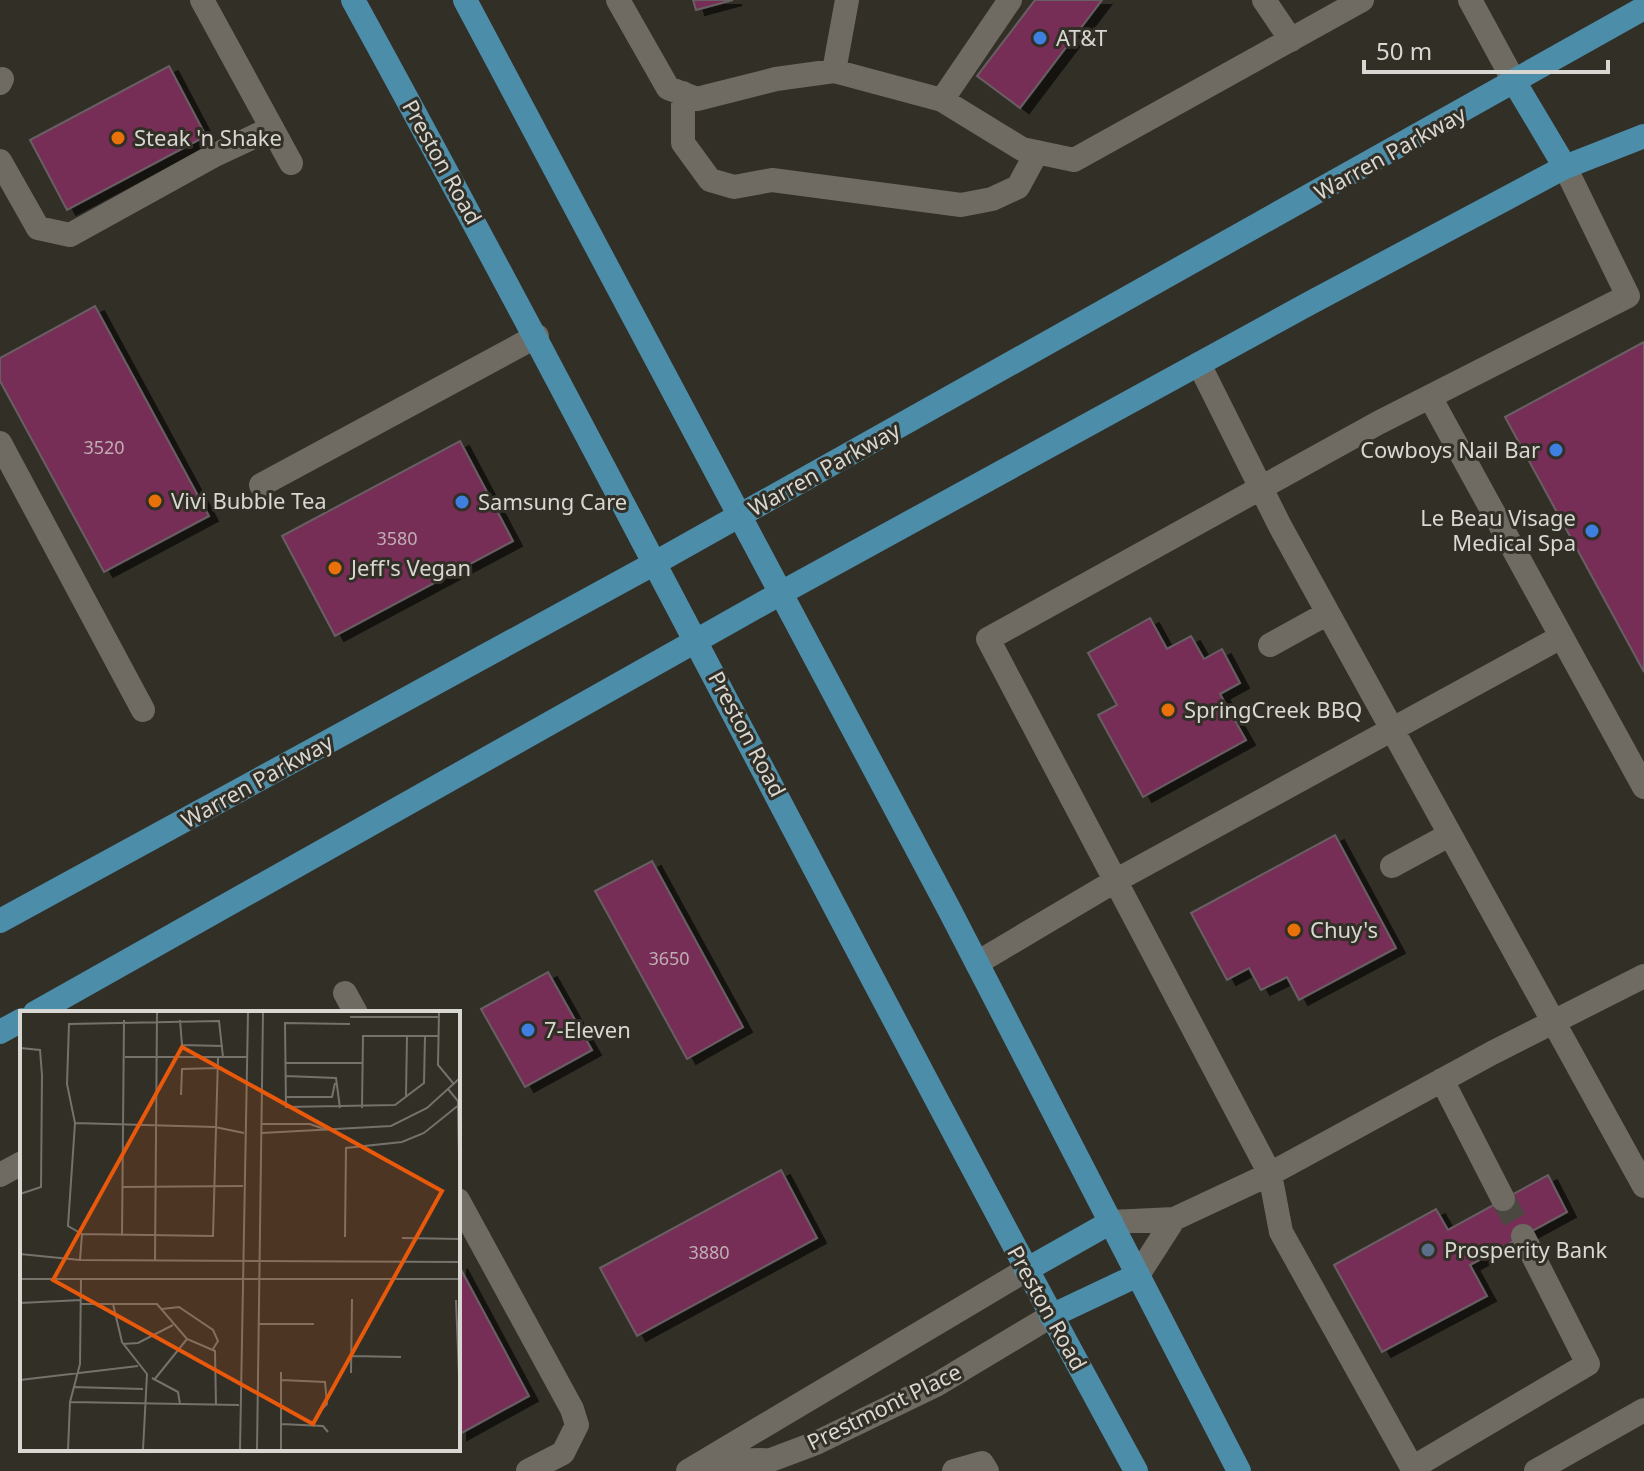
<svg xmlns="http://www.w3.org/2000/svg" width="1644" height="1471" font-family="'Noto Sans',sans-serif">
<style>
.building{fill:#772f56;stroke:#685f63;stroke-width:2;filter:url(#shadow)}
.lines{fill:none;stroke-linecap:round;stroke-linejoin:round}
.minor-tunnel{stroke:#4b4841;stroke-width:24;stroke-dasharray:24 12;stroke-linecap:butt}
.minor{stroke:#6f6b62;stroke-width:24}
.major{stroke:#4c8daa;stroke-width:24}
.shop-dot{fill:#3f7fe0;stroke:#322f27;stroke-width:3}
.food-dot{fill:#e8710a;stroke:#322f27;stroke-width:3}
.service-dot{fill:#5c6f8a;stroke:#322f27;stroke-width:3}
.labels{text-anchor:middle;stroke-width:6;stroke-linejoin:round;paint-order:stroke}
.number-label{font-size:18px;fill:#c0adb3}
.poi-label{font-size:22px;fill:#d9d7d2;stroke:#322f27;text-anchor:start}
.street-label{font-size:22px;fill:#d9d7d2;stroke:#322f27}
.inset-road{fill:none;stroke:#75726b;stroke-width:2}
.view{fill:#e8590c;fill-opacity:0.15;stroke:#e8590c;stroke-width:4}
.inset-edge{fill:none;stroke:#d9d7d2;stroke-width:4}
</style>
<defs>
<filter id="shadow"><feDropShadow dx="9" dy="5" stdDeviation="0" flood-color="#0009"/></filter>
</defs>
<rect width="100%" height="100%" fill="#322f27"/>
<path class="building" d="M693,0H733L696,10Z
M1035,0H1102L1020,108L977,76Z
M169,66L206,136L67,210L30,140Z
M95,306L209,516L104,572L0,381V358Z
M1644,342V672L1505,417Z
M460,441L513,541L335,636L282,536Z
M1150,618L1167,649L1191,636L1204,659L1222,649L1240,683L1220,694L1246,740L1143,797L1098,715L1117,705L1088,653Z
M1335,835L1396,948L1299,1000L1287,977L1261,990L1249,968L1227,980L1191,913Z
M652,861L743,1027L687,1059L595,891Z
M548,972L592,1050L525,1087L481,1009Z
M781,1170L817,1238L637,1336L600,1268Z
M1548,1175L1567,1212L1470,1265L1487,1296L1382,1352L1334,1265L1436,1209L1448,1230Z
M458,1264L529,1396L458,1435Z"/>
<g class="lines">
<path class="minor-tunnel" d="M1503,1199L1523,1236"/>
<path class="minor" d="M202,0L291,163
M618,0L668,88L697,99L776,79L834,71L942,100L1022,149L1074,160L1362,0
M1264,0L1291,40
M1470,0L1515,83
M834,71L847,0
M0,83L2,79
M683,93V143L710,180L734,187L772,180L961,205L992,199L1018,187L1037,152
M942,100L1010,0
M0,161L38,228L70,235L213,156L272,128
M1199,364L1280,526L1644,1186
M1430,397L1644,787
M0,443L143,710
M261,485L537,336
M1270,645L1328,613
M1392,866L1449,835
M977,963L1115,881L1561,637
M345,993L356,1013
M1442,1080L1503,1199
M0,1175L22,1163
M458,1200L572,1409L577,1425L563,1453L528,1471
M1111,1222L1174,1219L1270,1174L1492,1053L1644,976
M1138,1275L1174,1219
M707,1461L771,1460L816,1443L936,1385L1051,1316
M1412,1468L1588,1364L1523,1236
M688,1471L1026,1270
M954,1471L982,1463L987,1471
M1414,1471L1281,1232L1270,1174L988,639L1378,423L1628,296L1565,167
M1536,1471L1644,1410"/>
<path class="major" d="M353,0C620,487 870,984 1136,1471
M465,0L949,909L1239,1471
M1515,83L1565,167
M0,921L655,563L1644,8
M35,1013L781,593L1310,303L1565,167L1644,136
M0,1032L22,1020
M1026,1270L1111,1222
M1051,1316L1138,1275"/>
</g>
<g class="shop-dot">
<circle cx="1040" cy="38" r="8"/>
<circle cx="1556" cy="450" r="8"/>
<circle cx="462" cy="502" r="8"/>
<circle cx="1592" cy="531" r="8"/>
<circle cx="528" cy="1030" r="8"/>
</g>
<g class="food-dot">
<circle cx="118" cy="138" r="8"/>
<circle cx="155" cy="501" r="8"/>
<circle cx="335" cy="568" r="8"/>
<circle cx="1168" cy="710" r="8"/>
<circle cx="1294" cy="930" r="8"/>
</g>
<circle class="service-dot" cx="1428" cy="1250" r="8"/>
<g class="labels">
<g class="number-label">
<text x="104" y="454">3520</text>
<text x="397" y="545">3580</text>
<text x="669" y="965">3650</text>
<text x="709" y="1259">3880</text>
</g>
<g class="poi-label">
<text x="1056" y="46">AT&amp;T</text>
<text x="134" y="146">Steak 'n Shake</text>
<text x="1540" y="458" text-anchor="end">Cowboys Nail Bar</text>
<text x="171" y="509">Vivi Bubble Tea</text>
<text x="478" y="510">Samsung Care</text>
<text x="1576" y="526" text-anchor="end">Le Beau Visage<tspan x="1576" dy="25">Medical Spa</tspan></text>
<text x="351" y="576">Jeff's Vegan</text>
<text x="1184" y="718">SpringCreek BBQ</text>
<text x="1310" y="938">Chuy's</text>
<text x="544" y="1038">7-Eleven</text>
<text x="1444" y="1258">Prosperity Bank</text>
</g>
<g class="street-label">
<text transform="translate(1390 153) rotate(-29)" y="8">Warren Parkway</text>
<text transform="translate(442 162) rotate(61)" y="8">Preston Road</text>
<text transform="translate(824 469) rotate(-29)" y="8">Warren Parkway</text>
<text transform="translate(747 734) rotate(62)" y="8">Preston Road</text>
<text transform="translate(257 781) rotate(-29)" y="8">Warren Parkway</text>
<text transform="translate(1047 1308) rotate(61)" y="8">Preston Road</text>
<text transform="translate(884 1407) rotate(-26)" y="8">Prestmont Place</text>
</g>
</g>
<g transform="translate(20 1011)">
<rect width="440" height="440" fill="#322f27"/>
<path class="inset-road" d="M419,1L418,54L433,72M330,6H419M160,9L162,34L203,35M330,13L265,12L266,96L375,94L404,72L405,25M0,37L20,39L22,64L21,176L0,183M105,46H227M266,52H342M266,65L316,67L320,97M428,78L438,90L440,202M161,84L162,58L198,57M386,85L387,25M266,86H312L315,72M342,97L343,25H419M55,112L195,116L224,122M242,113H290L307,119M242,122L371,115L407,97L440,67M102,176L223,175M62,223L48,215L55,112L47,73L49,13L199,10L203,46M102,225L104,9M325,226L326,137L382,131L404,122L440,93M382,227L440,228M0,243L60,249L440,251M60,249L62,223L193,225L198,46M135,250L137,1M0,268H440M436,289L440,389M0,292L61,289M61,293H137L167,328L195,340L196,394M93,293L102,331L127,363L123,439M142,298L159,296L193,319L198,330L193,338M238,313H294M103,333L118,332L153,314M332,345L381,346M331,362L332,288M132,367L158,381L160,393M0,369L118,355M134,369L167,328M261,369L305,371L307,393L300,400M53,376L123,378M50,391L219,394M261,413L303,415L308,421M48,439L50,391L60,353L61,267M220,439L228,1M237,439L243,1M261,439V361"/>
<path class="view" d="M162,36L422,180L293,413L33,269Z"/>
<rect width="440" height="440" class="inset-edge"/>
</g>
<path d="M1364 60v12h244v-12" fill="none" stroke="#d9d7d2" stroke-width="4"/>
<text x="1376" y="60" font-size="24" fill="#d9d7d2" stroke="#322f27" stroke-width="6" paint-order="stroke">50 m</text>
</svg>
